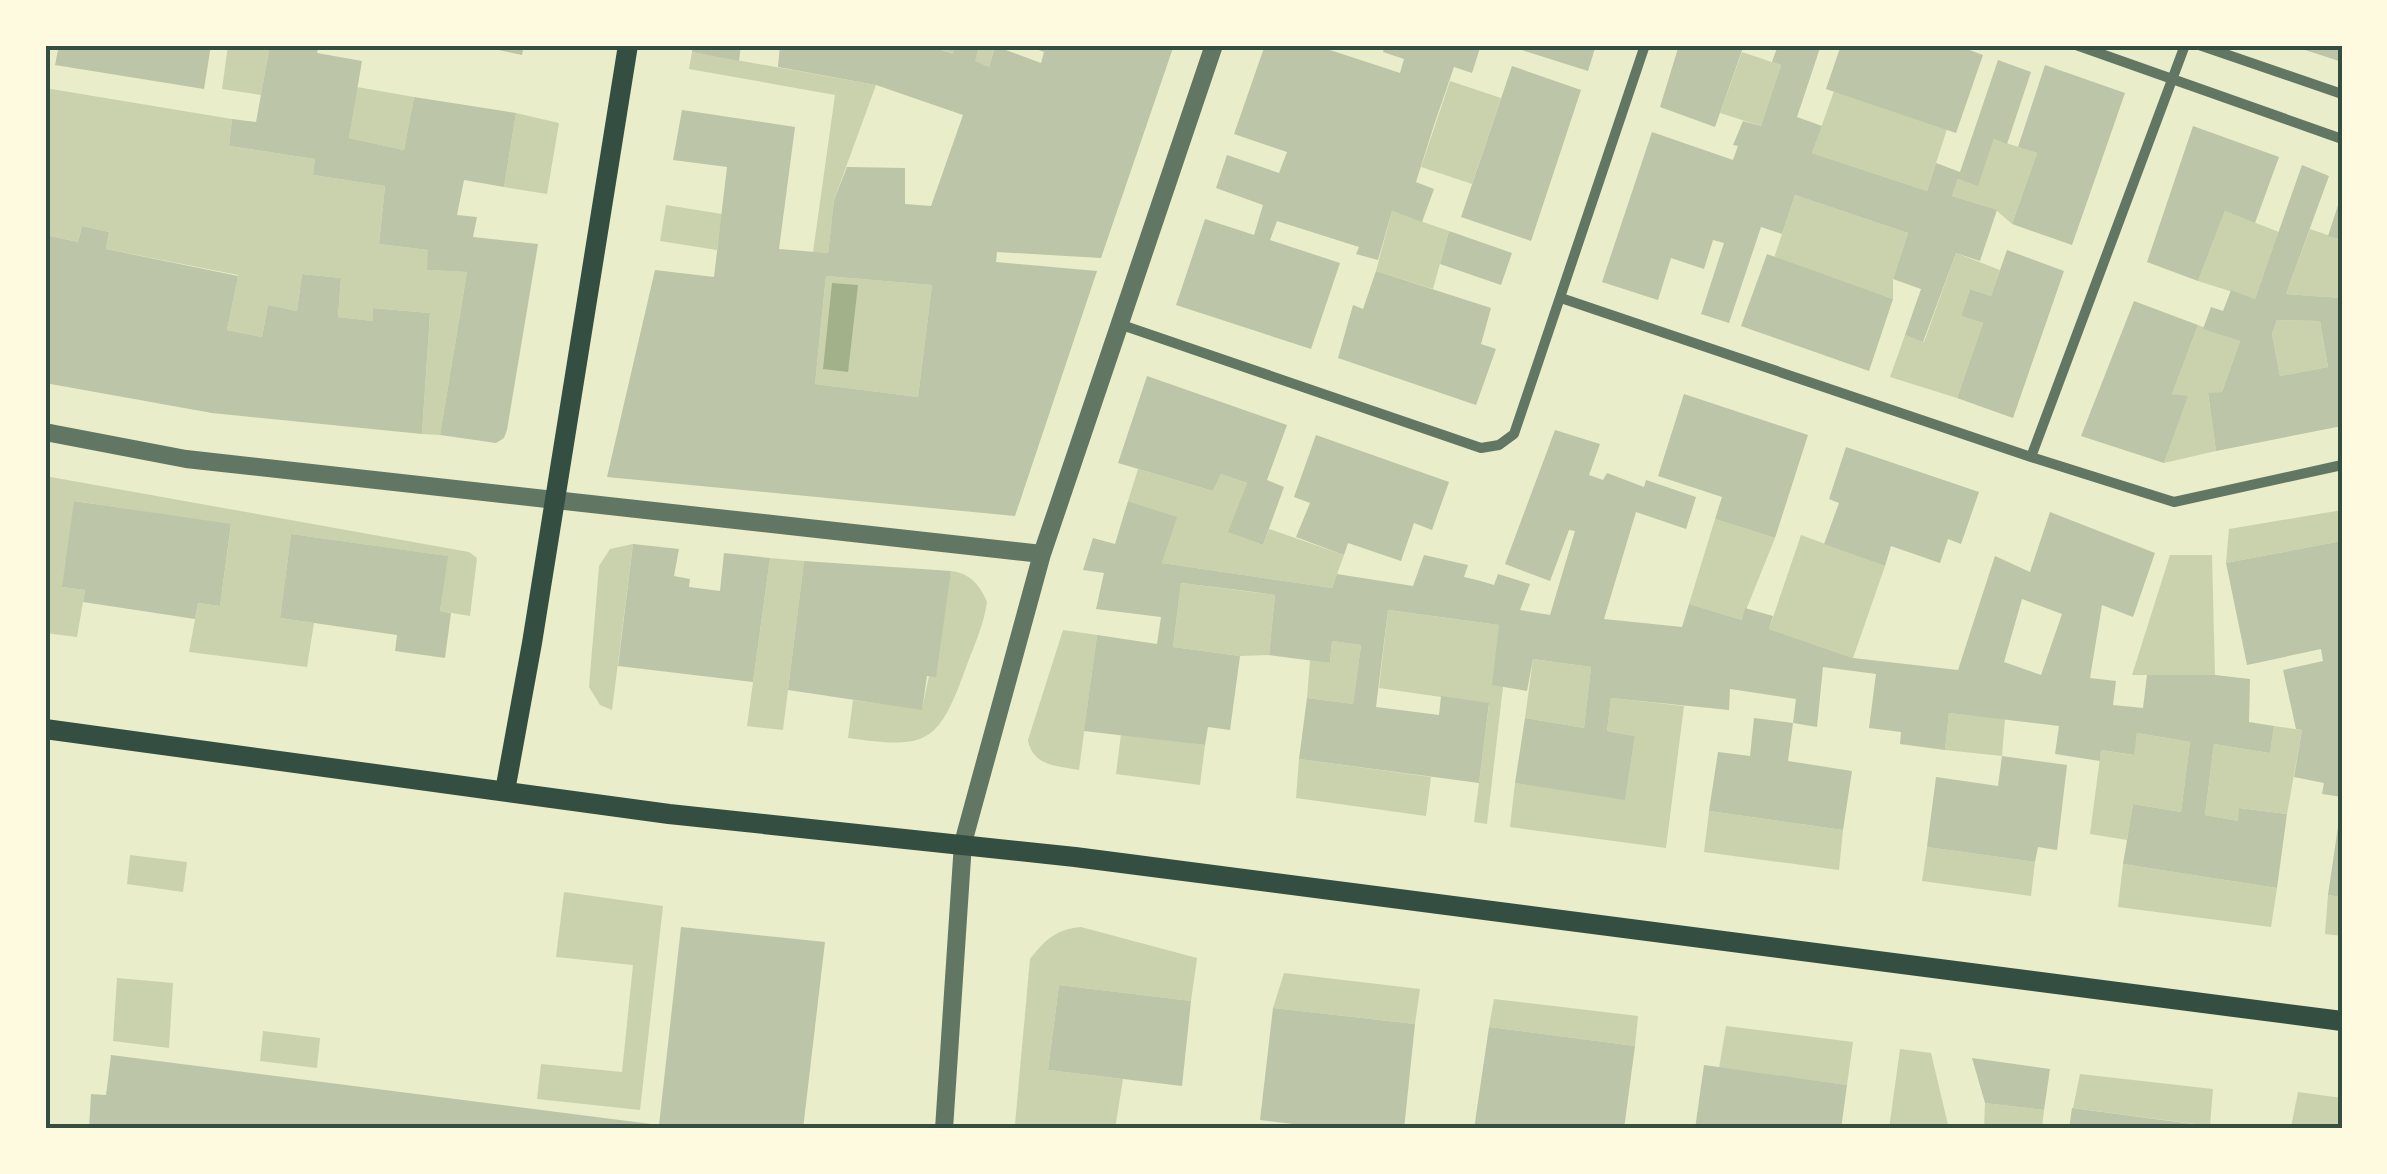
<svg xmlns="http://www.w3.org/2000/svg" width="2387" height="1174" font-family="'Titillium Web',sans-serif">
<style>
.green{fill:#cad2ad}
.water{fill:#a3b18a}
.building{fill:#bcc5a7;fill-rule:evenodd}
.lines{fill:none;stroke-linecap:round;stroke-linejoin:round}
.minor{stroke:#617663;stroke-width:10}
.tertiary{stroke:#617663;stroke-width:18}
.secondary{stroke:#344e41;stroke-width:20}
.neatline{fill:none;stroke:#344e41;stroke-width:4}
</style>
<rect width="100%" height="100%" fill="#e9edc9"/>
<path class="green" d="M228,45H270L261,95L222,89Z
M928,45H995L989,67Z
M692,52L876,85L834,200L828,253L813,252L835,95L689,69Z
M1742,52L1781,65L1761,126L1720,113Z
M1450,81L1501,98L1472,184L1421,167Z
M357,87L414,97L404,150L349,138Z
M45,88L232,119L229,146L315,159L313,175L385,186L379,244L428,250V270L467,272L440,435L422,434L430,313L374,308L373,321L338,317L341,278L302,274L297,311L268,305L262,337L227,330L238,275L106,249L109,232L82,226L78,242L45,235Z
M1834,91L1947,129L1927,191L1812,153Z
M516,113L559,123L547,194L504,187Z
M1994,139L2037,153L2012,224L1996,210L1952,196L1958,179L1978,185Z
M1795,195L1908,233L1893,279V299L1774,258Z
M666,205L722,214L717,250L660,241Z
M1392,211L1449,231L1433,289L1376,271Z
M2225,211L2279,232L2255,299L2198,281Z
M2310,229L2342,240V298L2286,294Z
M1956,253L2000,270L1991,296L1970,289L1961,316L1983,323L1957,398L1890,377L1905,335L1924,342Z
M826,276L932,285L918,397L815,384Z
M2277,320L2320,321L2328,367L2280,376L2272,334Z
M2198,325L2240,341L2222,392L2208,394L2216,451L2164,463L2187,397L2172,394Z
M1138,469L1213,491L1221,474L1247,483L1229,532L1263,545L1269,529L1344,555L1332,588L1162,563L1176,517L1128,501Z
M45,476L469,552L477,558L470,616L440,611L447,556L291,534L280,618L314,623L307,667L189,652L198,603L220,606L231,525L75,501L63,587L85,590L77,637L45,633Z
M2342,510V541L2226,563L2229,529Z
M1715,519L1775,538L1742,620L1689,604Z
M1801,535L1885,566L1853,658L1769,629Z
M633,544L612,710L600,705L589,687L599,566L610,549Z
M2170,555H2212L2215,675H2132Z
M770,558L804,561L783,730L747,726Z
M951,571C970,573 980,585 987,602C984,625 973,648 965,670C938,745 926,749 848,738L853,700L922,709Z
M1181,583L1275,595L1269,655L1240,656L1173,647Z
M1388,610L1499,625L1503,687L1487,824L1474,822L1489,704L1379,688Z
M1063,630L1097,635L1079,770C1058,766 1032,766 1028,740Z
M1332,641L1361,645L1353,704L1307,698L1310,660L1330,663Z
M1533,659L1591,667L1584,728L1525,718Z
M1611,698L1684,706L1666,848L1510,827L1515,783L1625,799L1635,736L1607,731Z
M1949,713L2005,719L2002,756L1945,750Z
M2274,726L2302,730L2287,814L2240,808L2238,821L2205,815L2214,744L2270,753Z
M2137,733L2190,742L2181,812L2133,804L2127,840L2090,834L2101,750L2133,755Z
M1121,734L1205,745L1200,785L1116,774Z
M1299,759L1431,777L1426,816L1296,798Z
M1709,811L1843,830L1839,870L1704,852Z
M1927,847L2035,862L2031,896L1922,881Z
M130,855L187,862L183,892L127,884Z
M2123,864L2277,888L2271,927L2118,907Z
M564,892L663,906L640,1110L537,1099L541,1064L622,1072L633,965L556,957Z
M2328,895L2342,897V936L2325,934Z
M1081,927L1197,958L1191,1001L1059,985L1048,1070L1123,1079L1115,1129H1056L1015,1124L1030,959C1045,940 1056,929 1081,927Z
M1284,973L1420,989L1415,1024L1273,1008Z
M117,978L173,983L169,1048L113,1041Z
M1494,999L1638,1016L1635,1046L1489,1027Z
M1726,1026L1853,1042L1847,1085L1719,1068Z
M263,1031L320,1038L317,1068L260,1061Z
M1900,1049L1931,1053L1949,1129H1889Z
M2080,1074L2213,1089L2210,1126L2073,1108Z
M2298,1092L2342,1098V1129L2291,1127Z
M1985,1103L2044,1110L2042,1129H1984Z"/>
<path class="water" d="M832,283L858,285L848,372L823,369Z"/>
<path class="building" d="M59,45H211L204,89L55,65Z
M270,45H319L317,53L362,61L349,138L404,150L414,97L516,113L504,187L464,180L457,215L477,217L473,237L538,244L507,430L504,438L496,443L440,435L467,272L427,270L428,250L379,244L385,186L313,175L315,159L229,146L232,119L256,122Z
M476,45H524L522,55Z
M693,45H741L739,61L692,52Z
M780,45H927L953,54L956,45H968L978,49L975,61L989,67L995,46L1041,63L1044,52L1025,45H1174L1101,258L997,252L996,262L1097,271L1015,516L607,477L655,270L714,277L727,167L673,160L682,110L795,127L779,249L828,253L834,200L847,167L905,168V204L931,206L963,115L876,85L778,67ZM826,276L932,285L918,397L815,384Z
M1265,45H1322L1321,47L1400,73L1404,59L1383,52L1385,45H1481L1472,73L1454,67L1434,125L1416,182L1434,189L1422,222L1392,211L1378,260L1356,254L1359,247L1277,221L1270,240L1340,263L1311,349L1176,305L1205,219L1254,235L1263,205L1216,188L1227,155L1279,173L1287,152L1234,134Z
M1506,45H1596L1588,71Z
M1679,45H1744L1715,127L1660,107Z
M1778,45H1821L1797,117L1822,126L1812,153L1927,191L1936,163L1960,172L1998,60L2031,72L2007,144L1994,139L1978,186L1958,179L1952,196L1997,210L1980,261L1956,253L1923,342L1905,335L1921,289L1893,279L1908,233L1795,195L1782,234L1761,227L1729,323L1701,314L1724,243L1713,240L1704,269L1671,258L1658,300L1602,282L1652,132L1733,160L1738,146L1733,145L1743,121L1761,126L1781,65L1772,62Z
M1841,45H1956L1983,55L1956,133L1826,89Z
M2294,45H2342V62L2293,46Z
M2045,65L2125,93L2072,245L2012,224L2037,153L2018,147Z
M1512,66L1581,90L1531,241L1461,217Z
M2193,126L2279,157L2255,223L2225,211L2198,281L2147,262Z
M2302,165L2329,176L2286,294L2342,298V426L2216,451L2208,393L2222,392L2240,341L2203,329L2211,307L2223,311L2231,290L2255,299ZM2277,320L2320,321L2328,367L2280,376L2272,334Z
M2341,196H2342V240L2328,236Z
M82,226L109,232L106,249L238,276L227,330L262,337L268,305L297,311L302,274L341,278L338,317L373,321V308L430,313L422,434L212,413L45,383V235L78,242Z
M1449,231L1512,253L1501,285L1440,264Z
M2007,250L2064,271L2013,418L1957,398L1983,323L1961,316L1970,289L1991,296Z
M1767,254L1893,299L1869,371L1741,326Z
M1376,271L1491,308L1481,344L1496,349L1476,405L1338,358L1353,305L1363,309Z
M2134,301L2198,325L2172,394L2188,396L2164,463L2081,436Z
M1147,376L1287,425L1267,480L1284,487L1263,545L1228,532L1247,483L1221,474L1213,491L1118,463Z
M1684,394L1808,435L1775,538L1715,519L1722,497L1658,476Z
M1555,430L1600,444L1589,475L1603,480L1607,473L1644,487L1646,480L1696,497L1686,529L1636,512L1604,619L1682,627L1689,604L1742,620L1745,608L1773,616L1769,629L1853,658L1958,670L1995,556L2030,572L2050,512L2155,553L2133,617L2102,605L2090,678L2116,681L2113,705L2143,708L2147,675H2215L2250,679L2249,722L2274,726L2270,753L2214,744L2205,815L2238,821L2239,808L2287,814L2277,888L2123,864L2133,804L2181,812L2190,742L2137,733L2134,755L2101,750L2100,761L2055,754L2059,726L1949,713L1945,750L1900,744L1901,732L1869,728L1876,674L1823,667L1817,727L1793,723L1788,761L1852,771L1843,830L1709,811L1718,752L1750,756L1754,718L1793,723L1796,699L1730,689L1729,710L1611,698L1607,731L1635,736L1625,800L1515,783L1525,718L1584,728L1591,667L1533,659L1527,691L1492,685L1499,625L1448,618L1388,610L1376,707L1439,715L1441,696L1489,703L1479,783L1299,759L1307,698L1353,704L1361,645L1332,641L1330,663L1269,655L1275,595L1247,591L1181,583L1173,647L1240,656L1230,730L1208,727L1205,745L1084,731L1097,635L1157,644L1161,617L1096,609L1104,573L1083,570L1093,538L1115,544L1128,501L1177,517L1162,563L1332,588L1337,574L1413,586L1424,555L1468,565L1464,577L1477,580L1494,585L1498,574L1530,584L1520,610L1550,615L1575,531L1569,530L1550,581L1505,564ZM2022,599L2062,614L2041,675L2004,662Z
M1316,435L1449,482L1432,530L1414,523L1401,561L1348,543L1344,555L1296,537L1310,503L1294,497Z
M1846,447L1979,492L1961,544L1948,539L1940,563L1891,546L1885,566L1824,544L1839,503L1829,499Z
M74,501L231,524L220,606L198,603L195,619L83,602L85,590L62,587Z
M291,534L448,556L440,611L451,613L445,658L395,651L397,635L280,618Z
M2342,541V797L2322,794L2324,783L2294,777L2302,730L2296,729L2283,670L2323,661L2321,649L2247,665L2226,563Z
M633,544L679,549L674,576L690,579L689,587L720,591L724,553L770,558L753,682L618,666Z
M804,561L951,571L936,677L927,676L922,710L788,690Z
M2002,756L2067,765L2057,850L2038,847L2035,862L1927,847L1936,777L1998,786Z
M2340,813H2342V897L2328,895Z
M681,927L825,942L803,1129H89L91,1094L106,1095L111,1055L659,1125Z
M1059,985L1191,1001L1182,1086L1048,1070Z
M1273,1008L1415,1024L1404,1129H1336L1260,1120Z
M1489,1027L1635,1046L1624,1129H1474Z
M1972,1058L2050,1069L2044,1110L1985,1103Z
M1704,1065L1847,1085L1841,1129H1695Z
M2072,1108L2215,1127V1129H2069Z"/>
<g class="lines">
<path class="minor" d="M2076,45L2342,139
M2199,45L2342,94
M1561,298L2031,457L2174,502L2342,465
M1119,324L1481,448L1499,445L1514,434L1645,45
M2031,457L2185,45"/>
<path class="tertiary" d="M45,432L186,459L1042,554
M944,1129L963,843L1042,554L1214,45"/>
<path class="secondary" d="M45,729L669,814L1075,857L2342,1021
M505,791L532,643L628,45"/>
</g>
<rect width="2387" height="1174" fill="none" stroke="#fefae0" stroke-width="95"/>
<rect x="48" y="48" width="2292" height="1078" class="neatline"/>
</svg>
